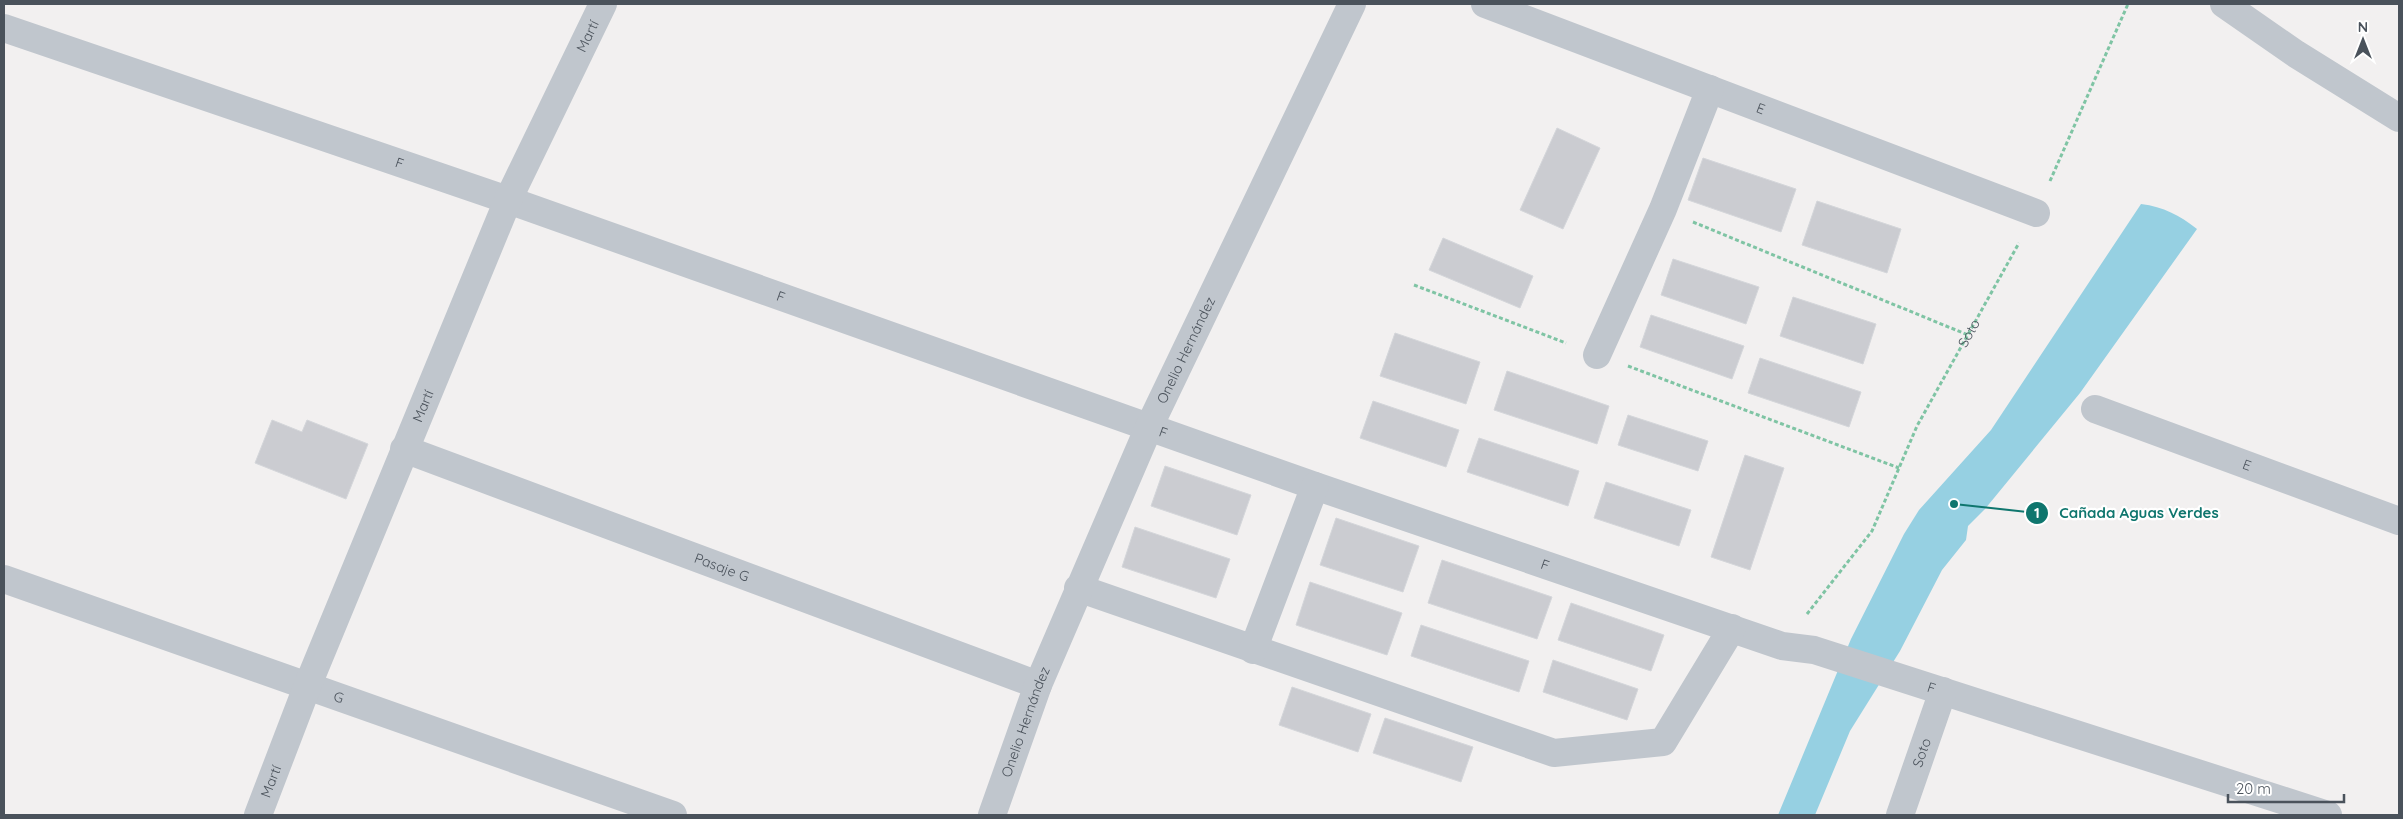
<svg xmlns="http://www.w3.org/2000/svg" width="2403" height="819" font-family="Quicksand,sans-serif">
<style>
.water{fill:#96d0e2}
.building{fill:#cbccd1;stroke:#d4d6da}
.lines{fill:none;stroke-linecap:round;stroke-linejoin:round}
.path{stroke:#7fc4a4;stroke-width:3;stroke-dasharray:4 2.5;stroke-linecap:butt}
.minor{stroke:#c0c6cd;stroke-width:28}
.labels{text-anchor:middle;stroke-width:4.5;stroke-linejoin:round;paint-order:stroke}
.street-label{font-size:14px;fill:#4a525b;stroke:#fff}
.leader{fill:none;stroke:#0f766e;stroke-width:2}
.callout-dot{fill:#0f766e;stroke:#fff;stroke-width:2}
.mark-label{font-size:15px;text-anchor:middle;font-weight:bold;fill:#fff}
.callout-label{font-size:15px;text-anchor:middle;font-weight:bold;fill:#0f766e;stroke:#fff;stroke-width:4.5;stroke-linejoin:round;paint-order:stroke}
</style>
<rect width="100%" height="100%" fill="#f2f0f0"/>
<path class="water" d="M2141,204C2164,207 2179,215 2197,229L2080,393L1985,509L1968,526L1966,540L1942,570L1900,651L1850,731L1815,815H1778L1851,639L1904,534L1919,510L1991,430Z"/>
<path class="building" d="M1557,128L1600,148L1563,229L1520,210Z
M1703,158L1796,189L1781,232L1688,200Z
M1817,201L1901,229L1887,273L1802,245Z
M1443,238L1533,276L1520,308L1429,270Z
M1673,259L1759,287L1746,324L1661,295Z
M1793,297L1876,324L1863,364L1780,336Z
M1651,315L1744,346L1732,379L1640,347Z
M1395,333L1480,362L1466,404L1380,376Z
M1760,358L1861,392L1849,427L1748,393Z
M1507,371L1609,406L1597,444L1494,410Z
M1373,401L1459,430L1446,467L1360,438Z
M1628,415L1708,441L1698,471L1618,445Z
M272,420L302,432L307,420L368,444L346,499L255,463Z
M1479,438L1579,471L1568,506L1467,472Z
M1745,455L1784,468L1750,570L1711,557Z
M1165,466L1251,495L1237,535L1151,506Z
M1606,482L1691,510L1679,546L1594,518Z
M1336,518L1419,546L1403,592L1320,565Z
M1135,527L1230,559L1216,598L1122,567Z
M1442,560L1552,597L1537,639L1428,603Z
M1310,582L1402,613L1387,655L1296,625Z
M1571,603L1664,635L1651,671L1558,640Z
M1421,625L1529,661L1519,692L1411,656Z
M1553,660L1638,689L1627,720L1543,692Z
M1292,687L1371,714L1358,752L1279,725Z
M1385,718L1473,747L1461,782L1373,753Z"/>
<g class="lines">
<g class="path">
<path d="M2050,181L2128,4"/>
<path d="M1693,222L1968,335"/>
<path d="M1414,285L1566,343"/>
<path d="M1628,366L1899,468"/>
<path id="s1" d="M1807,614L1872,531L1917,426L2019,243"/>
</g>
<g class="minor">
<path id="s2" d="M1485,4L2036,213"/>
<path d="M2224,4L2296,54L2399,118"/>
<path id="s3" d="M4,28L508,200L1315,486L1782,646L1814,650L2328,815"/>
<path d="M1597,355L1663,209L1710,89"/>
<path id="s4" d="M2095,409L2399,521"/>
<path id="s5" d="M404,449L1038,685"/>
<path id="s6" d="M4,579L673,815"/>
<path d="M1078,588L1554,753L1663,742L1732,628"/>
<path d="M1253,650L1315,486"/>
<path id="s7" d="M258,815L307,687L508,200L603,4"/>
<path id="s8" d="M992,815L1038,685L1149,427L1352,4"/>
<path id="s9" d="M1900,815L1943,691"/>
</g>
</g>
<g class="labels">
<g class="street-label">
<text dy="5" stroke="none"><textPath href="#s7" startOffset="846">Martí</textPath></text>
<text dy="5" stroke="none"><textPath href="#s2" startOffset="295">E</textPath></text>
<text dy="5" stroke="none"><textPath href="#s3" startOffset="418">F</textPath></text>
<text dy="5" stroke="none"><textPath href="#s3" startOffset="822">F</textPath></text>
<text dy="5" stroke="none"><textPath href="#s1" startOffset="326">Soto</textPath></text>
<text dy="5" stroke="none"><textPath href="#s8" startOffset="504">Onelio Hernández</textPath></text>
<text dy="5" stroke="none"><textPath href="#s7" startOffset="441">Martí</textPath></text>
<text dy="5" stroke="none"><textPath href="#s3" startOffset="1228">F</textPath></text>
<text dy="5" stroke="none"><textPath href="#s4" startOffset="162">E</textPath></text>
<text dy="5" stroke="none"><textPath href="#s3" startOffset="1632">F</textPath></text>
<text dy="5" stroke="none"><textPath href="#s5" startOffset="339">Pasaje G</textPath></text>
<text dy="5" stroke="none"><textPath href="#s3" startOffset="2038">F</textPath></text>
<text dy="5" stroke="none"><textPath href="#s6" startOffset="355">G</textPath></text>
<text dy="5" stroke="none"><textPath href="#s8" startOffset="99">Onelio Hernández</textPath></text>
<text dy="5" stroke="none"><textPath href="#s9" startOffset="66">Soto</textPath></text>
<text dy="5" stroke="none"><textPath href="#s7" startOffset="36">Martí</textPath></text>
</g>
</g>
<path class="leader" d="M1954 504L2037 513"/>
<g class="callout-dot">
<circle cx="1954" cy="504" r="5"/>
<circle cx="2037" cy="513" r="12"/>
</g>
<g class="mark-label">
<text x="2037" y="518">1</text>
</g>
<g class="callout-label">
<text x="2139" y="518">Cañada Aguas Verdes</text>
</g>
<rect width="2403" height="819" fill="none" stroke="#4a525b" stroke-width="10"/>
<g transform="translate(2363 40)" stroke="#ffffff" stroke-width="4" paint-order="stroke">
<path d="M0-4L9 19L0 12L-9 19Z" fill="#4a525b"/>
<text y="-8" font-size="14" font-weight="bold" text-anchor="middle" fill="#4a525b">N</text>
</g>
<path d="M2228 794v8h116v-8" fill="none" stroke="#4a525b" stroke-width="2.5"/>
<text x="2236" y="794" font-size="15" fill="#4a525b" stroke="#ffffff" stroke-width="4" paint-order="stroke">20 m</text>
</svg>
